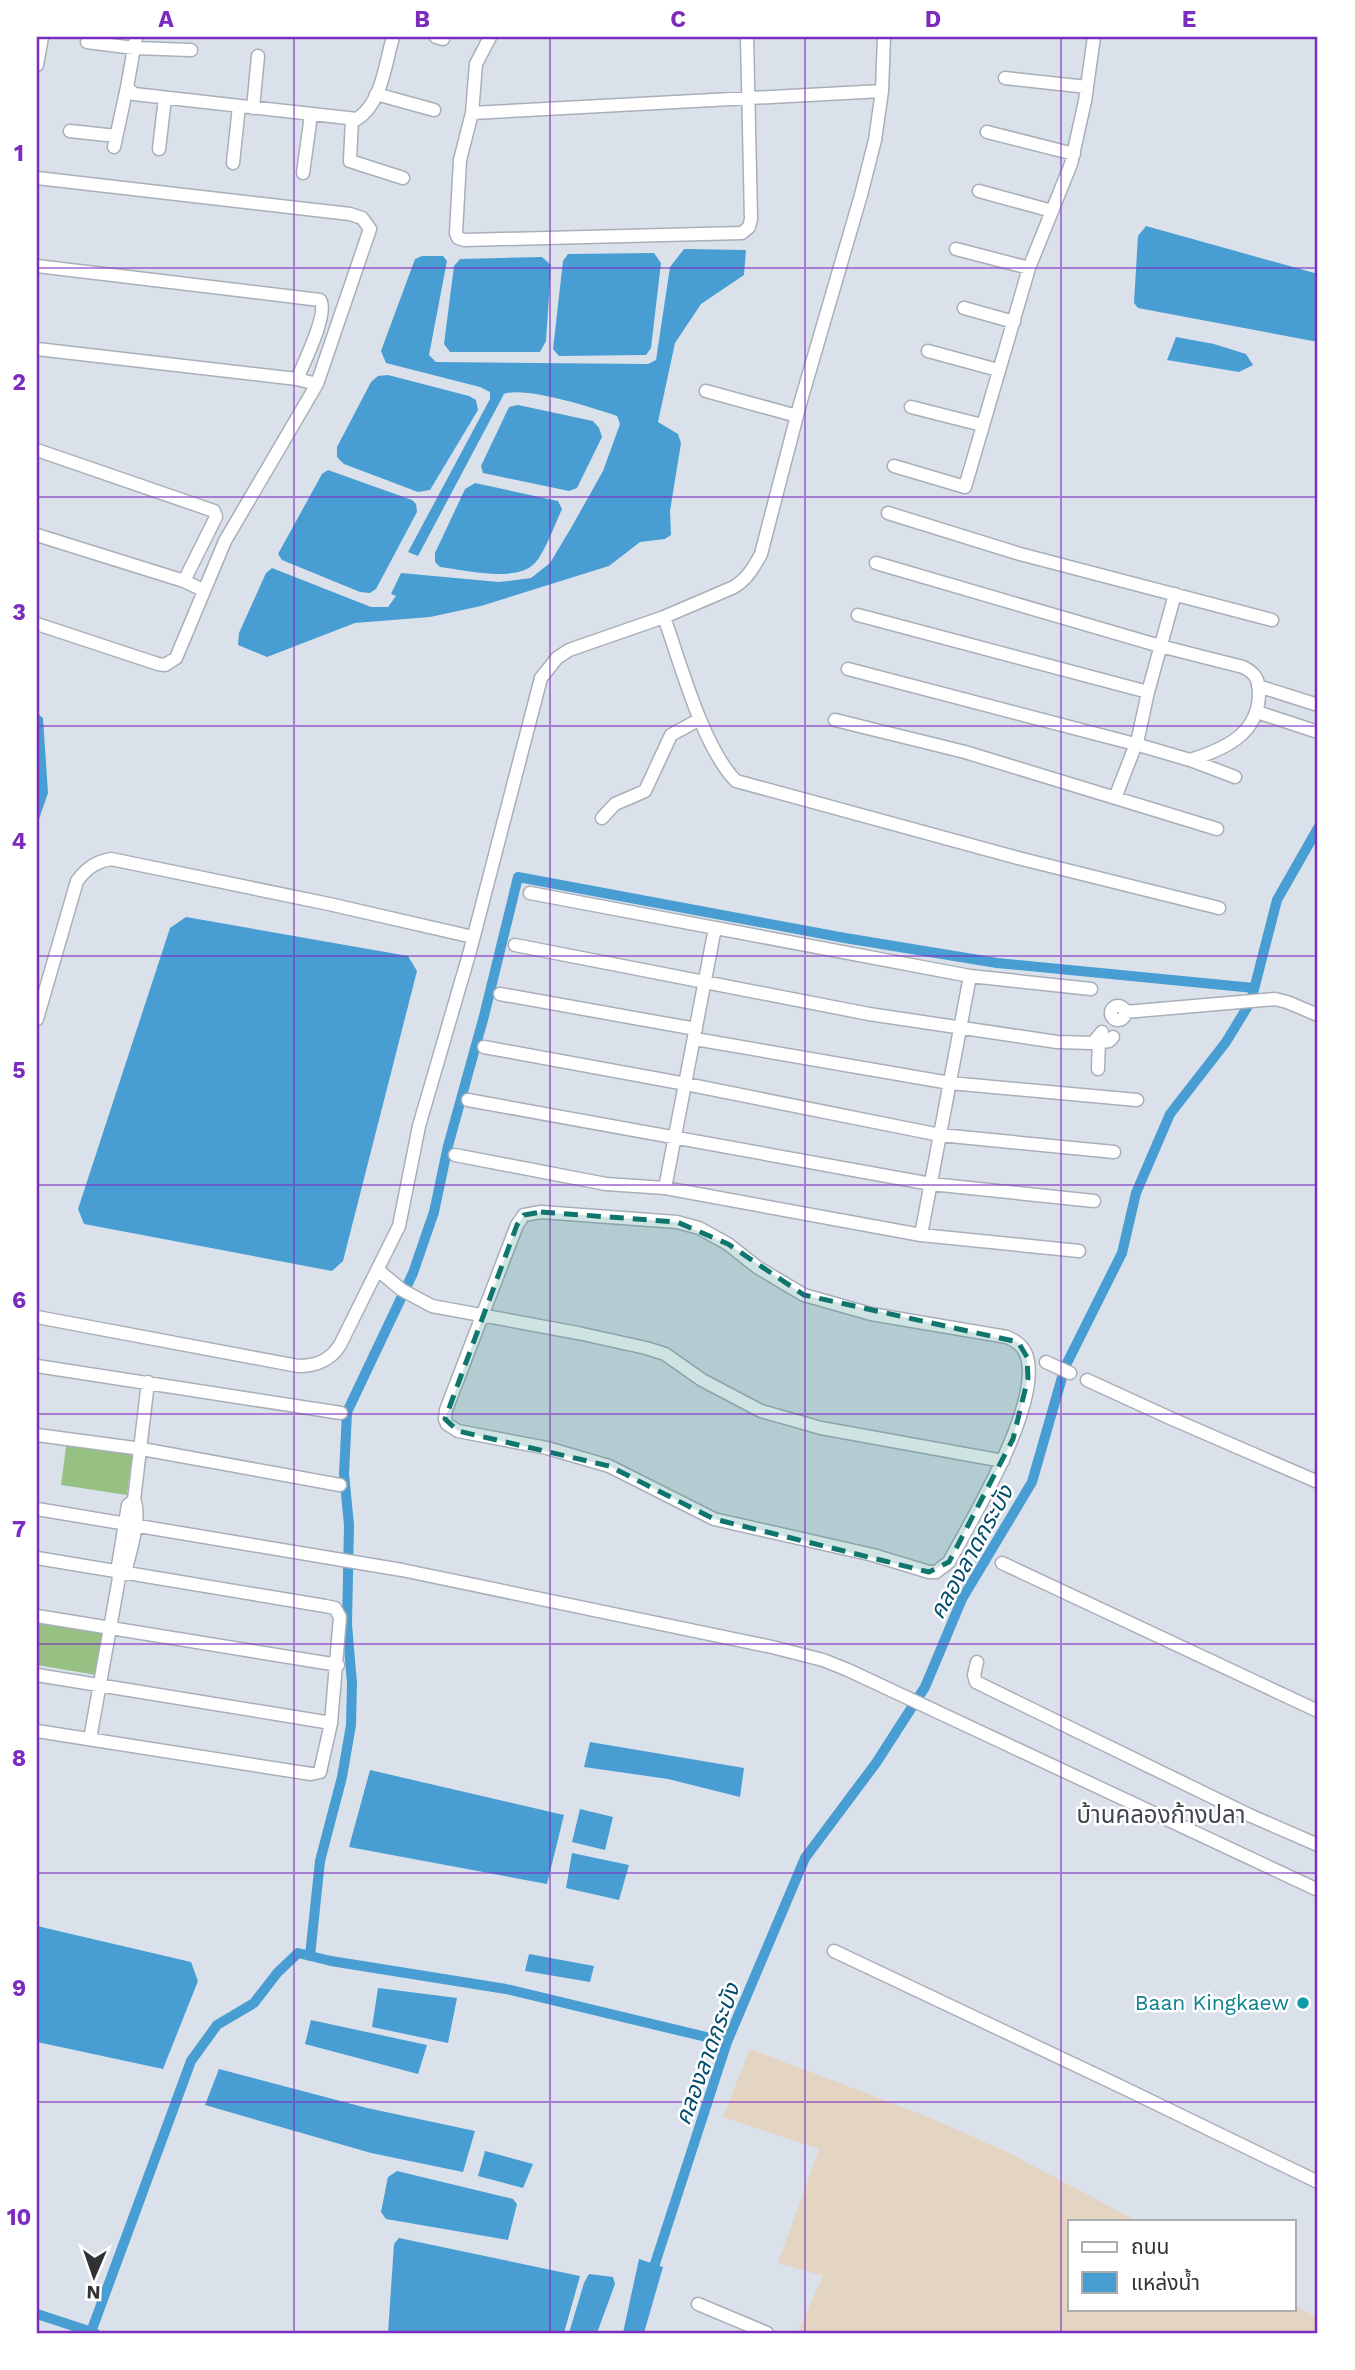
<svg xmlns="http://www.w3.org/2000/svg" width="1355" height="2370" font-family="'Work Sans','Noto Sans Thai',sans-serif">
<style>
.industrial{fill:#e4d4c2}
.green{fill:#96c183}
.water{fill:#489ed2}
.lines{fill:none;stroke-linecap:round;stroke-linejoin:round}
.canal{stroke:#489ed2;stroke-width:10}
.minor-casing{stroke:#a9afb8;stroke-width:15}
.minor{stroke:#fff;stroke-width:12}
.marked{fill:#0f766e;fill-opacity:0.2;stroke:#0f766e;stroke-width:5;stroke-dasharray:14 9;stroke-linejoin:round}
.grid{fill:none;stroke:#7b2cbf;stroke-width:2;stroke-opacity:0.55}
.culture-dot{fill:#0f9aa8;stroke:#fff;stroke-width:2.5}
.labels{text-anchor:middle;stroke-width:5;stroke-linejoin:round;paint-order:stroke}
.culture-label{font-size:21px;fill:#0d838f;stroke:#fff;text-anchor:end}
.water-label{font-size:23px;font-style:italic;fill:#024b6d;stroke:#fff}
.quarter-label{font-size:24px;fill:#3f444c;stroke:#fff}
.neatline{fill:none;stroke:#7b2cbf;stroke-width:2.5}
.grid-label{font-size:23px;text-anchor:middle;font-weight:bold;fill:#7b2cbf}
</style>
<rect width="100%" height="100%" fill="#dbe1eb"/>
<path class="industrial" d="M750,2049L926,2116L1007,2152L1137,2221H1070V2309H1294V2305L1318,2318V2333H797L823,2276L778,2263L819,2149L723,2117Z"/>
<path class="green" d="M67,1439L133,1449L127,1495L61,1485Z
M37,1621L103,1631L96,1675L37,1665Z"/>
<path class="water" d="M1146,226L1318,274V342L1138,308L1134,303L1138,236Z
M684,249L746,250L744,275L701,304L675,343L658,422L678,434L681,443L670,511L671,535L665,539L640,542L609,566L481,606L430,617L355,623L267,657L238,645L239,633L266,573L272,568L371,607H388L396,596L391,594L401,573L499,582L531,578L550,563L571,528L603,471L620,424L617,416C594,408 525,386 504,394L418,556L408,552L490,399V392L480,387L386,363L381,351L415,259L422,256H443L447,261L429,355L436,362L648,364L656,360L670,267Z
M654,253L661,263L651,348L646,355L559,356L553,349L563,261L568,254Z
M542,257L551,265L546,341L540,352H450L444,344L454,266L460,259Z
M1176,337L1214,344L1246,354L1253,365L1239,372L1167,360Z
M388,375L469,396L476,400L478,410L430,490L418,492L344,464L337,457V447L371,382L378,376Z
M518,405L593,421L599,428L602,437L577,488L569,491L483,473L481,466L509,407Z
M328,470L412,500L416,504L417,512L376,589L370,593L360,592L282,560L278,554L322,474Z
M475,483L558,501L562,509C556,522 544,554 535,563C517,583 464,570 440,567L435,562V553L465,489Z
M37,713L43,718L48,793L37,825Z
M186,917L408,956L417,971L343,1261L332,1271L84,1224L78,1209L170,928Z
M590,1742L744,1768L740,1797L668,1779L584,1767Z
M370,1770L564,1815L547,1884L349,1847Z
M580,1809L613,1817L605,1850L572,1842Z
M572,1853L629,1865L619,1900L566,1888Z
M37,1926L191,1962L198,1981L163,2069L37,2042Z
M529,1954L594,1966L590,1982L525,1971Z
M378,1988L457,1998L448,2043L372,2027Z
M311,2020L427,2045L418,2074L305,2044Z
M219,2069L367,2108L475,2131L463,2172L371,2153L205,2105Z
M485,2151L533,2164L523,2188L478,2176Z
M397,2171L513,2199L517,2204L508,2240L386,2219L381,2212L388,2177Z
M399,2238L580,2276L564,2333H388L394,2244Z
M639,2259L663,2267L644,2333H623Z
M589,2274L613,2277L615,2284L597,2333H569L584,2283Z"/>
<g class="lines">
<path class="canal" d="M310,1956L320,1861L342,1777L351,1725L352,1683L347,1625L349,1525L344,1474L347,1412L413,1273L434,1212L448,1146L484,1016L518,877L845,938L997,963L1254,988
M651,2276L727,2042L805,1858L876,1763L925,1687L962,1599L1032,1482L1065,1367L1122,1253L1136,1193L1170,1114L1226,1042L1251,1001L1277,900L1318,828
M37,2314L95,2333
M91,2332L191,2061L217,2025L254,2003L278,1972L298,1953L331,1961L506,1989L727,2042"/>
<g class="minor-casing">
<path id="minor" d="M136,37L127,87L134,94L357,119C382,103 385,64 393,37
M436,37L443,39
M490,37L476,64L472,113L460,160L456,233L458,238L464,240L742,233L749,227L751,219L747,37
M87,42L134,48L191,50
M37,65L42,37
M1005,78L1087,87
M376,94L434,110
M253,108L258,56
M472,113L882,91
M352,119L350,161L403,178
M70,131L116,136
M987,132L1074,154
M114,147L127,87
M159,149L165,98
M233,163L239,106
M303,173L311,115
M37,178L350,214L362,218L370,229L317,384L225,541L176,658L165,665L158,664L37,624
M979,191L1052,211
M956,249L1029,268
M37,266L320,300C329,312 304,363 297,379
M964,308L1014,322
M37,349L297,379L317,384
M928,351L998,370
M706,391L797,416
M911,407L982,425
M37,450L214,511L216,517L184,581
M894,466L965,487L1029,268L1071,164L1085,101L1094,37
M888,513L1020,554L1272,620
M37,535L184,581L203,590
M876,563L1160,646L1243,667C1255,673 1259,679 1259,693C1259,734 1225,749 1190,760
M858,615L1148,692
M664,617C680,662 703,748 736,781L1022,859L1219,908
M848,669L1131,743
M1258,686L1318,705
M1257,712L1318,732
M835,720L965,752L1217,829
M1138,738L1148,692L1175,594
M1142,746L1190,760L1235,777
M1115,798L1134,749
M602,818L615,804L645,791L671,735L700,719
M530,893L970,976L1091,989
M515,945L869,1014L1057,1042L1093,1043
M500,994L696,1029
M1111 1013a7 7 0 1 1 14 0a7 7 0 1 1-14 0Z
M1125,1012L1275,999L1287,1002L1318,1015
M37,1019L77,881C87,868 95,862 111,859L329,904L473,937
M1102,1032L1093,1043L1109,1041L1113,1037
M695,1039L950,1083L1137,1100
M484,1047L686,1084L940,1135L1114,1152
M1098,1069L1099,1038
M468,1100L931,1184L1094,1201
M455,1155L606,1184L665,1188L921,1235L1079,1251
M665,1188L715,928
M541,1212L677,1222L699,1228L728,1244L757,1267L804,1295L871,1314L1007,1337C1016,1341 1022,1345 1026,1354C1044,1401 972,1519 949,1562L936,1572H929L873,1555L714,1519L609,1466L547,1448L458,1431L447,1424L445,1419L446,1410L517,1225L524,1215Z
M921,1235L970,976
M379,1271L402,1290L432,1306L578,1333L646,1348L665,1354L702,1380L761,1411L821,1428L1003,1461
M37,1317L298,1366C316,1366 330,1361 340,1345L399,1226L419,1126L470,951L541,678L557,658L569,650L664,617L734,587C747,579 754,567 761,554L800,404L861,195L875,140L882,91L884,37
M1046,1362L1070,1373
M37,1366L341,1413
M1087,1380L1170,1418L1318,1482
M37,1435L142,1449L340,1485
M134,1500L128,1505L117,1572L119,1578L125,1573C129,1555 142,1516 134,1500L148,1382
M37,1509L402,1570L772,1647L823,1660L848,1670L1318,1890
M37,1558L325,1606L335,1608L340,1617L331,1723L320,1772L311,1774L37,1731
M1002,1563L1318,1711
M37,1616L338,1665
M977,1662L974,1675L976,1682L1249,1815L1318,1845
M37,1675L331,1723
M90,1739L119,1578
M834,1951L1124,2088L1318,2182
M698,2304L767,2333"/>
</g>
<use href="#minor" class="minor"/>
</g>
<path class="marked" d="M541,1212L677,1222L728,1244L804,1295L1018,1342L1027,1357L1028,1378L1013,1439L949,1562L929,1572L714,1519L609,1466L458,1431L445,1419L517,1225L524,1215Z"/>
<path class="grid" d="M294,37V2333M550,37V2333M805,37V2333M1061,37V2333M37,268H1318M37,497H1318M37,726H1318M37,956H1318M37,1185H1318M37,1414H1318M37,1644H1318M37,1873H1318M37,2102H1318"/>
<circle class="culture-dot" cx="1303" cy="2003" r="7"/>
<g class="labels">
<g class="culture-label">
<text x="1289" y="2010">Baan Kingkaew</text>
</g>
<g class="water-label">
<text transform="translate(971 1552) rotate(-61)" y="8">คลองลาดกระบัง</text>
<text transform="translate(707 2054) rotate(-70)" y="8">คลองลาดกระบัง</text>
</g>
<g class="quarter-label">
<text x="1161" y="1823">บ้านคลองก้างปลา</text>
</g>
</g>
<rect width="1355" height="2370" fill="none" stroke="#ffffff" stroke-width="77"/>
<rect x="1068" y="2220" width="228" height="91" fill="#ffffff" stroke="#acadaf" stroke-width="2"/>
<rect x="1082" y="2242" width="35" height="10" fill="#ffffff" stroke="#acadaf" stroke-width="2"/>
<text x="1131" y="2254" font-size="21" fill="#303236">ถนน</text>
<rect x="1082" y="2272" width="35" height="21" fill="#489ed2" stroke="#acadaf" stroke-width="2"/>
<text x="1131" y="2290" font-size="21" fill="#303236">แหล่งน้ำ</text>
<g transform="translate(94 2276) rotate(182)" stroke="#ffffff" stroke-width="5" paint-order="stroke">
<path d="M0-5L12 26L0 18L-12 26Z" fill="#303236"/>
<text y="-10" font-size="19" font-weight="bold" text-anchor="middle" fill="#303236">N</text>
</g>
<rect x="38" y="38" width="1278" height="2294" class="neatline"/>
<g class="grid-label">
<text x="166" y="27">A</text>
<text x="422" y="27">B</text>
<text x="678" y="27">C</text>
<text x="933" y="27">D</text>
<text x="1189" y="27">E</text>
<text x="19" y="161">1</text>
<text x="19" y="390">2</text>
<text x="19" y="620">3</text>
<text x="19" y="849">4</text>
<text x="19" y="1078">5</text>
<text x="19" y="1308">6</text>
<text x="19" y="1537">7</text>
<text x="19" y="1766">8</text>
<text x="19" y="1996">9</text>
<text x="19" y="2225">10</text>
</g>
</svg>
